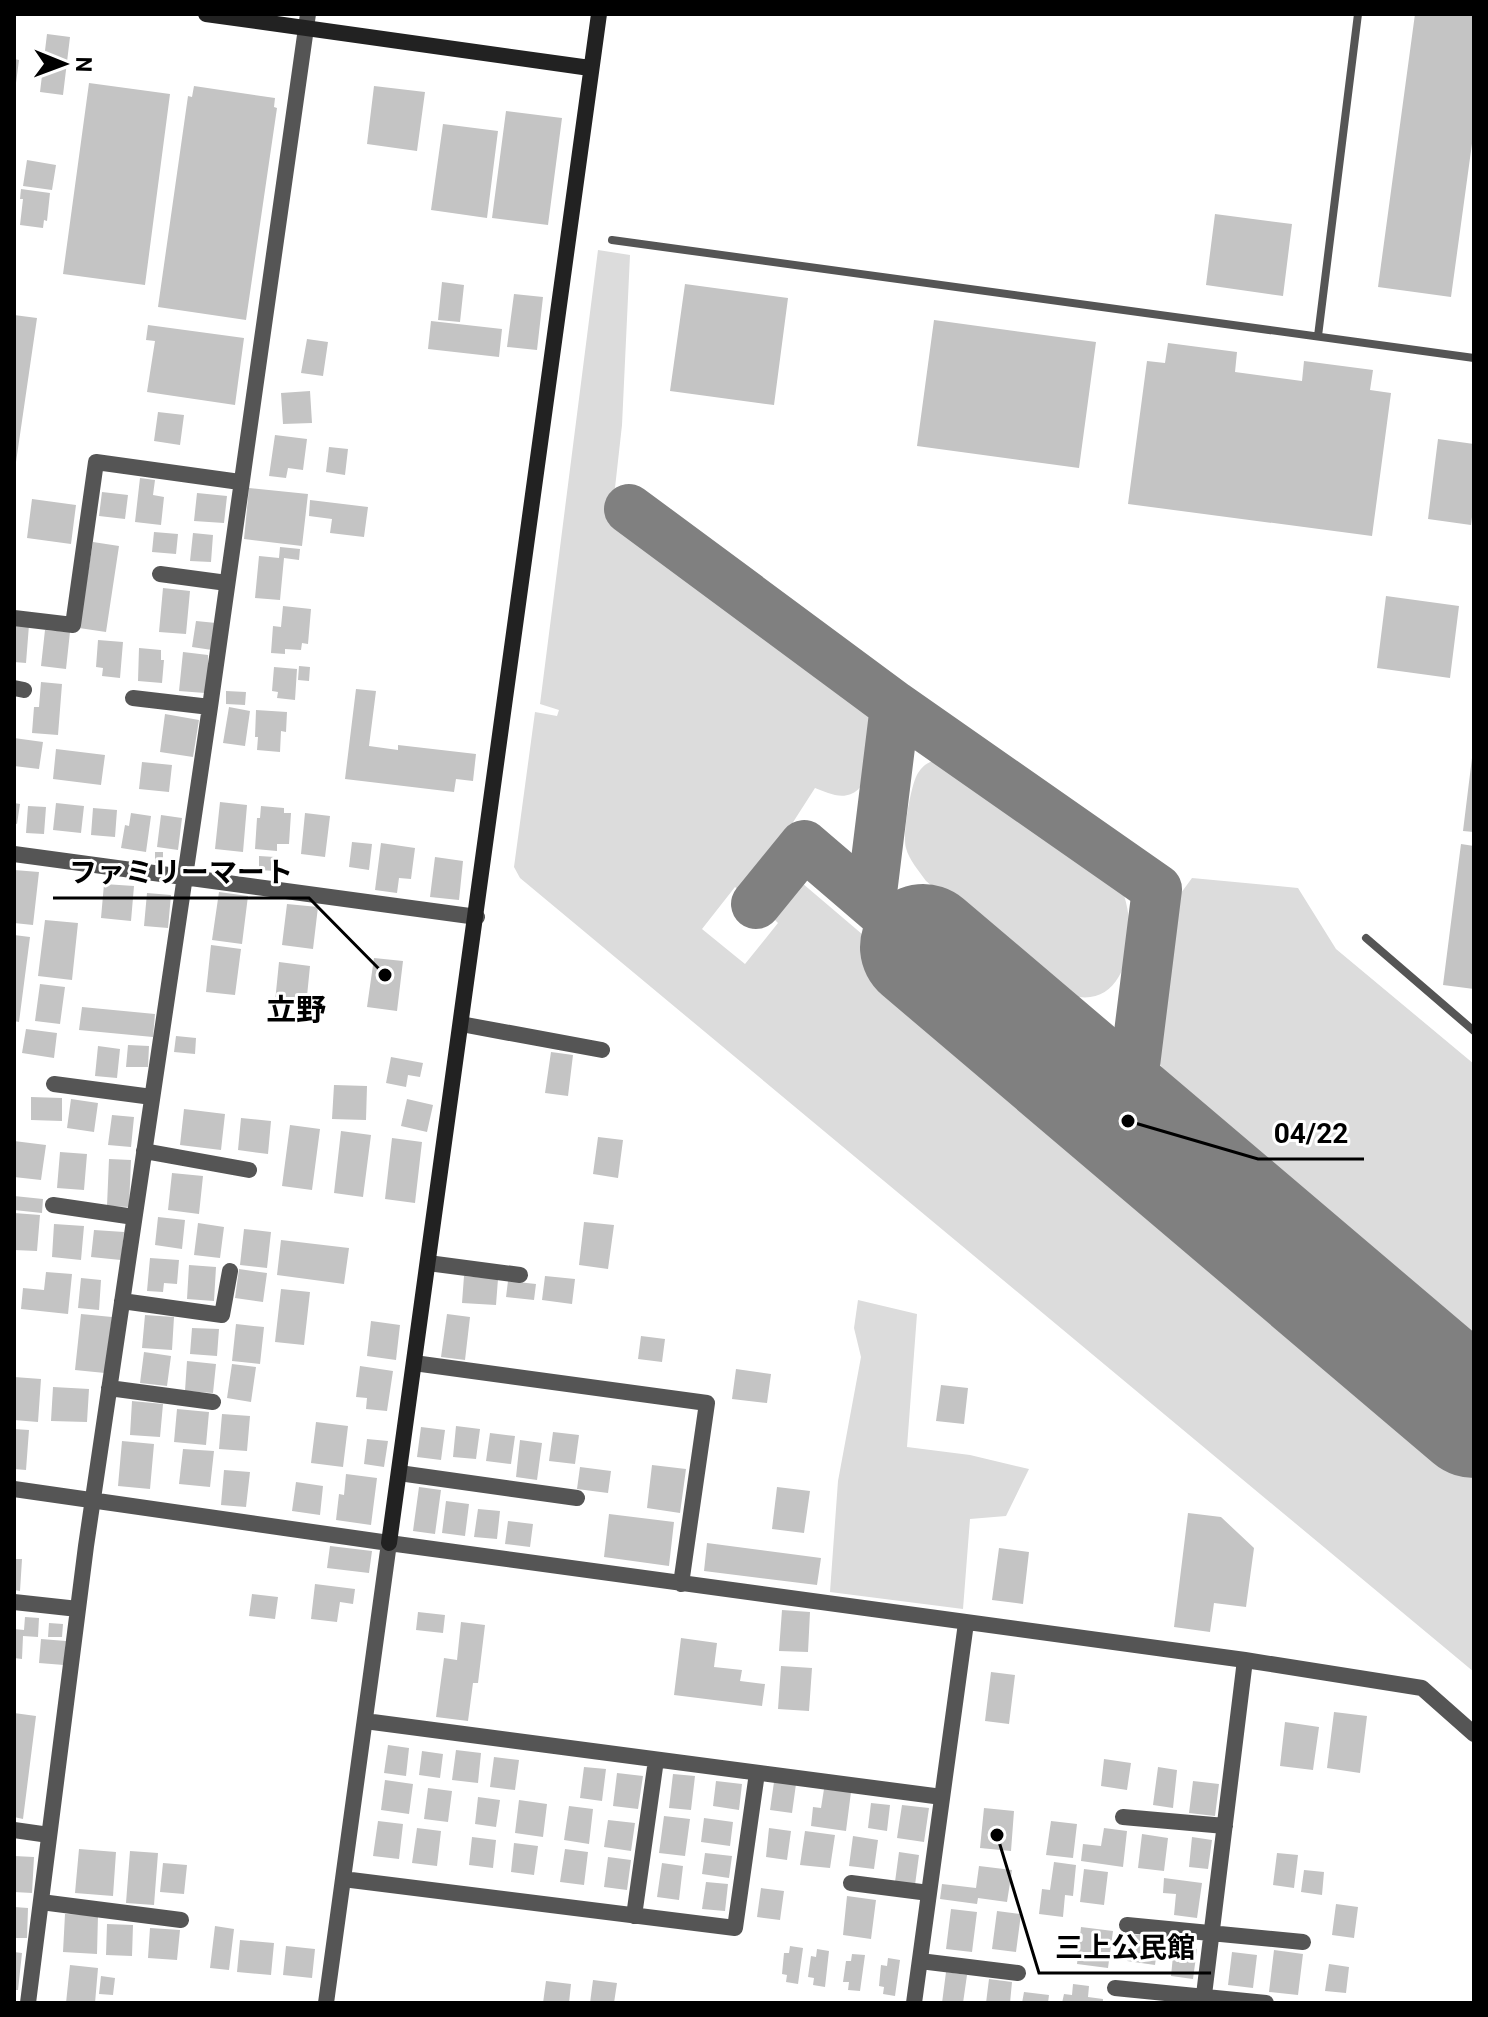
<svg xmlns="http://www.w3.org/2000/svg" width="1488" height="2017" font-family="Roboto,'Noto Sans JP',sans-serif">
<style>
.green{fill:#dcdcdc}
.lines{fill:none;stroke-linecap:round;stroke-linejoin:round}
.taxiway{stroke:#808080;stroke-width:50}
.runway{stroke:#808080;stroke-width:126}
.building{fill:#c4c4c4}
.lane{stroke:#555;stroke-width:8}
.street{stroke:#555;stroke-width:16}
.secondary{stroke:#222;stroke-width:16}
.labels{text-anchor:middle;stroke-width:6;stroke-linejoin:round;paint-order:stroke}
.quarter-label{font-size:30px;font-weight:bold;fill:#000;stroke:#fff}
.leader{fill:none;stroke:#000;stroke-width:3}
.callout-dot{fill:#000;stroke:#fff;stroke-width:3}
.callout-label{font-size:28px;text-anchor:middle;font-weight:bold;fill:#000;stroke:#fff;stroke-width:6;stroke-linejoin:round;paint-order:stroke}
</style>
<rect width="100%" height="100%" fill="#fff"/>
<path class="green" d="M598,250L630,255L622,425L612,515L841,679C852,689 862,699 868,713C876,731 873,787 851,794C839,799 826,792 815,788L772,855L741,892L735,887L702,929L745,964L778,923L775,920L802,883L1474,1455V1672L520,878L514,867L535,712L557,716L559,710L540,704Z
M939,759L957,762L1115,876C1145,922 1130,1028 1055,989L926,881C919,871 909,860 906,848C902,836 911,783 918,773C924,764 929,762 939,759Z
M1192,878L1298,888L1336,949L1474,1064V1345L1175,1093L1160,1064V1051L1177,908L1181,893Z
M858,1300L917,1314L907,1447L970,1455L1029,1469L1006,1516L970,1519L963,1609L830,1592L838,1481L861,1357L854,1328Z"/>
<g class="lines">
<path class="taxiway" d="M629,509L895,706L1157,889L1128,1121
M871,901L895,706
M756,904L804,845L923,947"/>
<path class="runway" d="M923,947L1474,1415"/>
</g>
<path class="building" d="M1415,14H1474V129L1451,297L1378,287Z
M47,34L70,37L63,95L40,92Z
M14,59L19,60L16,83H14Z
M89,83L170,94L145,285L63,274Z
M194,86L275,98L274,107L277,108L246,320L158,307L188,96L192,97Z
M374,86L425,92L417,151L367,144Z
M506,111L562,118L548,225L492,218Z
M443,124L498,131L487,218L431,210Z
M27,160L56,165L52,190L23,186Z
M21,189L50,193L47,221L44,220L43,228L20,225L23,199H20Z
M1215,214L1292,224L1283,296L1206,285Z
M442,282L464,285L460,322L438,320Z
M685,284L788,298L774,405L670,391Z
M514,294L543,297L537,350L507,347Z
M14,315L37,318L16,462H14Z
M934,320L1096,342L1079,468L917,446Z
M431,321L502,329L499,357L428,349Z
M148,325L244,338L235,405L147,392L155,341L146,340Z
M307,339L328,342L323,376L301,373Z
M1168,343L1237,352L1235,372L1302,381L1304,361L1373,370L1370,390L1391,393L1372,536L1128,504L1147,361L1165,363Z
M310,391L312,423L283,424L281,393Z
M158,412L184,415L180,445L154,441Z
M275,435L307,439L303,470L288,468L286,478L269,476Z
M1438,439L1474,444V501L1471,525L1428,519Z
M329,447L348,449L345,475L326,472Z
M140,478L155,480L153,495L164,497L161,525L135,522Z
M249,488L308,494L302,546L244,539Z
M102,492L128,495L125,519L99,516Z
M197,493L227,496L224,523L194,521Z
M32,499L76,505L71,544L27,538Z
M310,500L368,507L364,537L330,533L332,519L309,516Z
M154,532L178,534L176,554L152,552Z
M193,533L213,535L211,562L190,561Z
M93,542L119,546L106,632L79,628Z
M280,547L300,549L299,560L284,558L280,600L255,598L259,556L279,558Z
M163,588L190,591L186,634L159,632Z
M1386,596L1459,606L1450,678L1377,668Z
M283,606L311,609L308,644L302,643L301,650L285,649V654L271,653L273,626L281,627Z
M196,621L216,623L212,650L192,647Z
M14,624L29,625L26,663L14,662Z
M45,630L70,632L66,669L41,666Z
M98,640L123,642L120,678L102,676L103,668L96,667Z
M139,648L161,650V660H164L162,683L138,681Z
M183,652L208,655V663H210L205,693L179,691Z
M299,666L310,667L309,681L298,680Z
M274,667L297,669L295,700L277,698L278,692L272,691Z
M41,682L62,684L58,735L32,733L34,707H39Z
M356,689L376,691L369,746L398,750V745L476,754L473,781L456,779L454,792L345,779Z
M226,691L246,692L245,705L226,704Z
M229,707L250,711L245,746L223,743Z
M256,710L287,712L286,732L281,731L280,752L257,750L258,737H255Z
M165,714L199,720L193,757L160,752Z
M14,738L43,742L39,769L14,766Z
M56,749L105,755L101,785L53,779Z
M1472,758H1474V832L1463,831Z
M142,762L172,765L169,792L139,789Z
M220,802L247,805L243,852L215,849Z
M14,803L20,804L17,824L14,823Z
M56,803L84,806L81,833L53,830Z
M28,806L46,807L44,834L26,833Z
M261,806L284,808V813H291L289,844H277V851L255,849L257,818H260Z
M93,808L117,810L115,837L91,835Z
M131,813L151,816L146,852L121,848L125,825L129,826Z
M305,813L330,816L325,857L301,854Z
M161,815L182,818L178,850L157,847Z
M352,842L372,844L369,870L349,867Z
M381,843L415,848L411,879L399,878L397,893L375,890Z
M1461,844L1474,846V989L1443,985Z
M155,852H163V863H155Z
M259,856L275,857V871L259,870Z
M435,857L463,861L459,900L430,897Z
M221,860L233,861L232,874L220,873Z
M14,870L39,872L33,925L14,923Z
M104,884L134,886L131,921L101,918Z
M219,892L248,896L242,944L212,940Z
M147,893L171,895L168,928L144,926Z
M287,904L318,907L313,949L282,945Z
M45,920L78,923L72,980L38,976Z
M14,935L30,937L19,1022L14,1021Z
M211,945L241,949L235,995L206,992Z
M374,958L403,961L397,1011L367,1007Z
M279,962L310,966L306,1006L275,1002Z
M40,984L65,987L60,1024L35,1021Z
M82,1007L155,1014L153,1037L79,1030Z
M26,1029L57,1033L54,1058L22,1053Z
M176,1036L196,1038L195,1054L174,1052Z
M128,1045L149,1046L148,1067H126Z
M98,1046L120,1049L117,1078L95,1076Z
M551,1052L573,1055L568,1096L545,1093Z
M391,1057L423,1063L420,1077L408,1075L406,1087L386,1083Z
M334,1085L367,1086L366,1120L332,1119Z
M31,1097L62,1098V1121L31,1120Z
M71,1099L98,1103L94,1132L67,1128Z
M407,1099L433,1105L427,1132L401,1126Z
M184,1109L225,1114L221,1150L180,1145Z
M112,1115L134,1117L131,1147L108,1145Z
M241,1118L271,1121L268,1154L238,1150Z
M290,1125L320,1129L312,1190L282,1186Z
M341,1131L371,1135L363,1197L334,1193Z
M598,1137L623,1140L618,1178L593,1174Z
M392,1138L422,1142L415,1203L385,1199Z
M14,1141L46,1145L41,1180L14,1177Z
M60,1152L87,1154L84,1190L57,1188Z
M109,1159L131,1160L129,1207L107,1206Z
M172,1173L203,1176L199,1214L168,1210Z
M14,1196L43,1199L42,1213L14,1210Z
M14,1213L40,1215L37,1251L14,1250Z
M158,1217L185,1220L182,1249L155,1245Z
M584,1222L614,1225L608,1269L579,1265Z
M198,1223L224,1227L220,1258L194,1255Z
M54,1224L84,1226L81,1260L52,1257Z
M244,1229L271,1232L267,1268L240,1265Z
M94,1230L124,1232L121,1260L91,1257Z
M281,1240L349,1248L344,1284L277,1275Z
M150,1258L179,1260L177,1284L164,1283L163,1292L147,1291Z
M189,1265L216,1267L214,1301L187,1299Z
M239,1269L267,1273L263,1302L235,1298Z
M46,1272L72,1274L68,1314L21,1309L23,1288L44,1290Z
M464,1276L498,1279L496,1305L462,1303Z
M545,1276L575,1279L572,1304L542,1300Z
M81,1278L101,1280L99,1310L78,1308Z
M508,1281L536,1284L534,1300L506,1297Z
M281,1289L310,1292L304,1345L275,1342Z
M81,1314L112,1317L105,1373L75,1370Z
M447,1314L470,1317L465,1360L441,1357Z
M145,1315L174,1317L172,1350L142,1348Z
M371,1321L400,1325L396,1360L367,1356Z
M236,1324L264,1327L260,1364L232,1361Z
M192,1328L219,1329L217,1356L190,1354Z
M641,1336L665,1339L662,1362L638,1359Z
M144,1352L171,1356L167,1386L140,1383Z
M187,1361L216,1364L213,1393L185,1391Z
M232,1364L256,1367L251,1402L227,1398Z
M360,1366L393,1371L387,1411L366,1409L367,1398L356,1397Z
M736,1369L771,1374L767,1403L732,1399Z
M14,1377L41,1379L38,1422L14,1420Z
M941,1385L968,1388L964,1424L936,1421Z
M53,1387L89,1389L87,1422L51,1421Z
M132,1401L163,1404L160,1437L130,1435Z
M177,1409L209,1412L206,1445L174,1442Z
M222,1414L250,1416L247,1451L219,1449Z
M316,1422L348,1426L343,1467L311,1463Z
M456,1426L480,1429L476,1459L453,1457Z
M421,1427L445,1430L441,1460L417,1457Z
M14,1429L29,1430L26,1470L14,1469Z
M553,1432L579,1435L575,1464L549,1461Z
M490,1433L515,1436L511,1464L486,1461Z
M367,1439L388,1441L384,1467L364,1464Z
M520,1440L542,1443L537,1480L516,1477Z
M122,1441L154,1444L150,1489L118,1486Z
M183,1449L214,1451L210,1487L179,1484Z
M652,1465L686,1469L680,1513L647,1508Z
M580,1467L611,1471L608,1493L577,1489Z
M224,1470L250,1472L246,1507L221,1505Z
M346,1474L377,1478L371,1525L336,1520L339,1494L344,1495Z
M296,1482L323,1486L320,1515L292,1511Z
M419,1487L441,1490L435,1534L413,1531Z
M777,1487L810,1491L804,1533L772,1529Z
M446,1501L469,1504L465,1536L442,1533Z
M478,1509L500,1511L497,1539L474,1537Z
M1188,1513L1221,1517L1254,1548L1246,1607L1214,1603L1210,1632L1174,1627Z
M609,1514L674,1522L669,1566L604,1557Z
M508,1521L533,1524L530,1547L505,1544Z
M707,1543L821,1558L817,1585L704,1571Z
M330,1546L372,1551L369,1573L327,1568Z
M999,1548L1029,1552L1023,1604L992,1600Z
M14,1559H22L20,1591L14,1590Z
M315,1584L355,1589L353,1604L340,1602L337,1622L311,1619Z
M252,1594L278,1597L275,1619L249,1616Z
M782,1610L810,1612L808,1652L779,1651Z
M418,1612L445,1615L443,1633L416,1630Z
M25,1617L39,1618L38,1637L23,1636L22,1659L14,1658V1629L24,1630Z
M461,1622L485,1625L478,1683H473L468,1721L436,1717L444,1658L457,1660Z
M49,1623L63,1624L62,1637H48Z
M681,1638L717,1643L714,1667L742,1670L740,1681L765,1684L762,1706L674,1695Z
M41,1639L66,1641L64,1665L39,1663Z
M781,1666L812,1668L809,1711L778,1709Z
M991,1672L1015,1675L1009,1724L985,1721Z
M1334,1712L1367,1716L1360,1773L1327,1768Z
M14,1713L36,1716L23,1819L14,1817Z
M1285,1722L1319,1727L1313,1770L1280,1766Z
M388,1745L409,1748L406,1776L384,1773Z
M456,1750L481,1753L478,1783L452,1780Z
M422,1751L443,1754L440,1778L419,1775Z
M494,1757L519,1760L515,1790L490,1787Z
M1104,1759L1131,1763L1127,1790L1101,1786Z
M584,1767L606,1769L602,1801L580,1798Z
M1158,1767L1177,1770L1173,1808L1153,1805Z
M617,1773L643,1776L638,1809L613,1806Z
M673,1774L695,1776L691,1810L669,1808Z
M385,1780L413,1784L409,1814L381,1810Z
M716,1781L742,1784L739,1810L713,1806Z
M1193,1781L1219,1784L1215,1816L1189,1813Z
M774,1782L796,1784L792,1813L770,1810Z
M428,1788L452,1791L448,1822L424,1819Z
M824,1789L851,1792L846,1831L811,1826L813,1807L821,1808Z
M478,1797L500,1800L496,1827L475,1824Z
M519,1800L547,1804L543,1837L515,1833Z
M871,1803L890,1805L887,1831L868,1828Z
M902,1805L929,1808L924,1842L897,1838Z
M569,1806L593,1809L589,1844L564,1840Z
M984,1808L1014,1811L1011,1851L980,1848Z
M664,1816L690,1819L685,1856L659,1853Z
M704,1818L733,1822L730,1846L701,1842Z
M608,1820L635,1823L631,1851L604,1847Z
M378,1821L403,1824L399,1859L373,1856Z
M1051,1821L1077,1824L1073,1858L1046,1855Z
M417,1828L441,1831L437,1866L412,1863Z
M769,1828L791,1831L787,1860L766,1857Z
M1104,1828L1127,1831L1123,1867L1081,1861L1083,1844L1101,1846Z
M805,1831L835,1835L830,1868L800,1865Z
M1142,1834L1168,1838L1164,1871L1138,1868Z
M853,1836L878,1840L874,1869L849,1866Z
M472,1837L496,1840L493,1868L469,1865Z
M1192,1837L1212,1840L1208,1869L1189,1867Z
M514,1843L538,1846L534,1875L511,1872Z
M79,1849L116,1852L113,1896L75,1893Z
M565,1849L588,1852L584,1885L560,1882Z
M130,1851L158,1853L154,1905L126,1903Z
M899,1852L919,1855L915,1885L895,1882Z
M705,1853L732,1856L729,1878L702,1874Z
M1277,1853L1298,1855L1294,1888L1273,1885Z
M14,1856L34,1857L32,1893L14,1892Z
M608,1857L631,1860L627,1890L604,1887Z
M1054,1862L1076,1865L1073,1896L1065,1895L1063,1917L1039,1914L1042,1889L1050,1890Z
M163,1863L187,1865L184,1894L160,1892Z
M662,1863L683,1866L679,1900L657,1897Z
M979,1866L1012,1870L1007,1902L978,1898L977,1904L940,1899L942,1884L976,1888Z
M1084,1869L1108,1872L1104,1905L1080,1902Z
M1304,1870L1324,1872L1322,1895L1301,1892Z
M1164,1878L1202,1883L1197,1918L1174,1915L1176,1894L1163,1893Z
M706,1882L728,1884L725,1911L702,1909Z
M761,1888L784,1891L780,1920L757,1917Z
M847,1896L876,1900L871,1939L843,1935Z
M1336,1904L1358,1907L1354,1938L1332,1935Z
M14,1907L28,1908L27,1938H14Z
M951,1909L977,1912L972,1952L946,1949Z
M997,1911L1021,1914L1016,1952L992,1949Z
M65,1914L98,1915L97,1954L63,1952Z
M107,1924L133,1925L132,1956L106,1955Z
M215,1926L234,1929L229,1970L210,1968Z
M1081,1927L1113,1931L1108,1968L1077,1964Z
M150,1928L180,1930L177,1960L148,1958Z
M1131,1934L1159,1937L1155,1965L1127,1961Z
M240,1940L274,1943L271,1975L237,1972Z
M286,1946L315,1949L312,1978L283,1975Z
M790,1946L803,1948L798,1984L786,1982L787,1975L782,1974L784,1953H789Z
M1174,1946L1197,1949L1193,1979L1171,1976Z
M817,1949L829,1951L825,1987L813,1985L814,1978L808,1977L811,1956L816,1957Z
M1274,1950L1303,1954L1298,1995L1269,1992Z
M14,1952L22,1953L18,1990H14Z
M1232,1952L1257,1955L1253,1988L1228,1985Z
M852,1954L865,1955L860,1991L848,1990L849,1982H843L846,1961H851Z
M888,1958L900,1960L895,1996L883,1994L884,1987L879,1986L881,1965L887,1966Z
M1329,1964L1349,1967L1346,1993L1325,1991Z
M70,1965L98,1968L95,2003H66Z
M946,1972L967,1975L963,2003H942Z
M101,1976L115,1978L113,1995L99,1994Z
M989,1979L1012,1982L1010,2003H986Z
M593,1980L617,1983L614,2003H590Z
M546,1981L571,1984L569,2003H543Z
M1073,1984L1089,1986L1088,1997L1103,1999V2003H1062L1064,1994L1072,1995Z
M1024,1992L1049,1995L1048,2003H1022Z"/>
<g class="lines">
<path class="lane" d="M612,240L1474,358
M1318,336L1358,14
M1366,938L1474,1031"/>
<path class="street" d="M160,574L227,583
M14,618L73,625L96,462L240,482
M14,688L24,690
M133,698L210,707
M14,854L477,917
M461,1024L602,1050
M54,1084L152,1097
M144,1151L249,1170
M53,1205L134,1217
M428,1263L520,1275
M122,1301L222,1315L230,1271
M414,1363L707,1403L681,1584
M109,1388L213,1402
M399,1473L577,1498
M14,1489L389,1543L1245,1660L1422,1688L1474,1734
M14,1602L78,1609
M365,1721L942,1797
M1123,1817L1225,1826
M14,1830L49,1835
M343,1879L735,1928L757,1773
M851,1883L929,1893
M41,1902L181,1920
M634,1916L656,1760
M1127,1925L1303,1942
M920,1961L1018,1973
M1115,1988L1266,2003
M28,2003L86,1546L210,707L308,14
M326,2003L389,1543
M914,2003L966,1623
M1203,2003L1245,1660"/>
<path class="secondary" d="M206,14L590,68
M389,1543L599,14"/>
</g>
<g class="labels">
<g class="quarter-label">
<text x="296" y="1020">立野</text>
</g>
</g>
<path class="leader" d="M385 975L309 898H53M1128 1121L1258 1159H1364M997 1835L1039 1973H1211"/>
<g class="callout-dot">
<circle cx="385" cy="975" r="8"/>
<circle cx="1128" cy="1121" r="8"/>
<circle cx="997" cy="1835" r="8"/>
</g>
<g class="callout-label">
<text x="181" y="882">ファミリーマート</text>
<text x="1311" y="1143">04/22</text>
<text x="1125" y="1957">三上公民館</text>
</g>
<rect width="1488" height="2017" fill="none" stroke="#000000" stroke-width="32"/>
<g transform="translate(64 64) rotate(91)" stroke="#ffffff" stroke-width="6" paint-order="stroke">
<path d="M0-6L14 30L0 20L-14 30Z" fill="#000000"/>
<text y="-12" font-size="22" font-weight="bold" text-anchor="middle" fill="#000000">N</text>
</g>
</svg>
